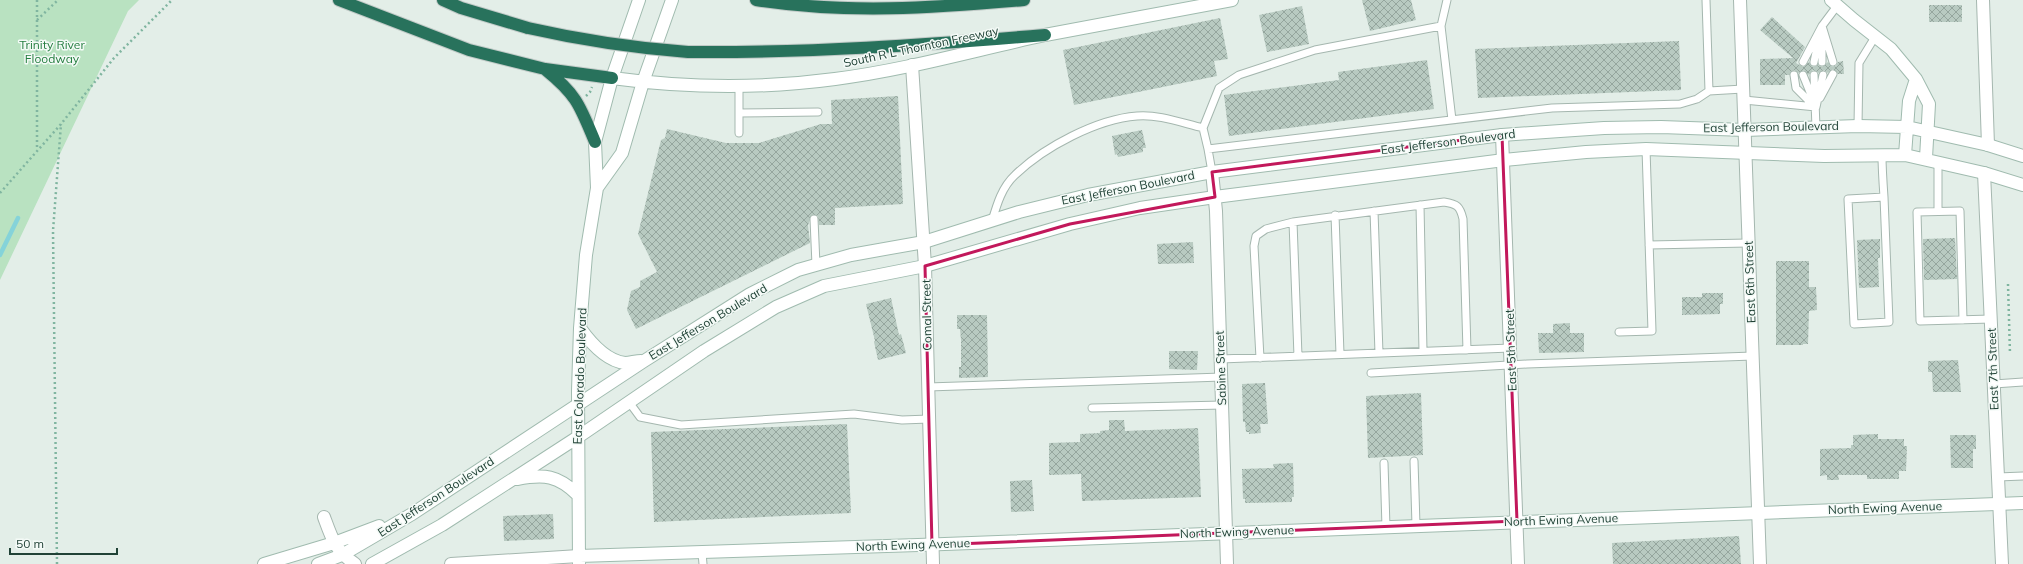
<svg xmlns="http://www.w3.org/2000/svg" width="2023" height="564" font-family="Mulish,sans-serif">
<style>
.park{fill:#b9e2c1}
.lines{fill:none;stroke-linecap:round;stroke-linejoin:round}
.stream{stroke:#85d3d9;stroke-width:4.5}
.building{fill:url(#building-cross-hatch)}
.lane-casing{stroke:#a5b7af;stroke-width:9}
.street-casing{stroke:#a5b7af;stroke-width:14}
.secondary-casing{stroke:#a0bbaf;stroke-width:14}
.highway-casing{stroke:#c1cac7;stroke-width:14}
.path{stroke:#80b5a0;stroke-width:2.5;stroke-dasharray:2 3;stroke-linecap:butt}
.lane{stroke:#fff;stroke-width:7}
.street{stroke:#fff;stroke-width:12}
.secondary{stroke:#fff;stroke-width:12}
.highway{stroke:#28725c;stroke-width:12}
.highway-bridge-casing{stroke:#c1cac7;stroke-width:14;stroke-linecap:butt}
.highway-bridge{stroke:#28725c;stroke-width:12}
.marked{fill:none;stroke:#c2185b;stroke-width:3;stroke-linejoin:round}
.labels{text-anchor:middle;stroke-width:3;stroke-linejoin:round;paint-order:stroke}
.park-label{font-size:12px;fill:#257e40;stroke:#f4faf7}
.street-label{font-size:12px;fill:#204236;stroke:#f4faf7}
</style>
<defs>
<pattern id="building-cross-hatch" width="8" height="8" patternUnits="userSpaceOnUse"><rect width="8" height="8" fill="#b8cac1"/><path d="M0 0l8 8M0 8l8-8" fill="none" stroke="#95a69e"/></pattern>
</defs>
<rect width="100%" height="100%" fill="#e3eee8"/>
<path class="park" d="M0,0H139L128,11L0,280Z"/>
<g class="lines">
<path class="stream" d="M0,255L18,218"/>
</g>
<path class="building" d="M1362,0H1411L1416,20L1370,31Z
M1929,5H1962V22H1929Z
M1302,6L1309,44L1267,52L1259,15Z
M1772,17L1805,47L1796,63L1803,67L1809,62L1813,67L1818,65L1822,67L1828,62L1832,67L1836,66L1838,62L1843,61L1844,74H1838L1833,69L1828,73L1824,70L1819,73L1813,70L1808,75L1804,70L1798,73L1794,70L1789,75H1785V85H1760V59L1793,58L1760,30Z
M1220,18L1228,59L1214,61L1217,76L1074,105L1063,50Z
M1679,41L1681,90L1478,98L1475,49Z
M1427,60L1434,109L1229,136L1224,95L1339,80L1338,72Z
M898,96L903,204L835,208V225H819L818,216L812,215L808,225L810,243L636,329L627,310L631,291L640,287V281L657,272L638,234L661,140L665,138L667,129L726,143H759L821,124H832L831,100Z
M1142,130L1146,148H1143V152L1118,157L1117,154L1115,155L1112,136Z
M1955,238L1957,279L1924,280L1923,239Z
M1880,239V258H1878L1879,287L1859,288L1857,240Z
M1193,242L1194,263L1158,264L1157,244Z
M1776,261H1809V287H1816L1817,310L1809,311L1808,344H1803V345H1776Z
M1702,293H1723V304H1720V314L1682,315V297H1702Z
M891,298L899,335L901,334L906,353L878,360L874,342L875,341L866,304Z
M957,315H987L988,377L959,378V367H961V340L960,329H957Z
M1570,323V333H1584V352L1539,353L1538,333H1553V324Z
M1169,351H1198L1197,370L1169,369Z
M1958,360L1961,392H1933L1932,372H1928V361Z
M1265,383L1268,424H1260L1261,433L1249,434V432H1246L1245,422H1243L1242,384Z
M1421,393L1423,455L1368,458L1366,396Z
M1109,420H1124L1125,431L1198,428L1201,497L1082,501L1081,474L1049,475V443L1080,442V434L1100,433V431L1109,430Z
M847,424L851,513L654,522L651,432Z
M1878,434V439H1904V446H1907L1906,471H1899V479H1867V475H1838L1839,480H1827V475L1820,476V449L1851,448V445H1853V435Z
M1950,435H1976V449H1973V468H1951Z
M1293,463L1294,497H1292V502L1245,503V499H1243L1242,469L1274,468L1273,464Z
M1032,480L1034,511L1011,512L1010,481Z
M553,514L554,539L504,541L503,516Z
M1739,536L1741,564H1613L1612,543Z"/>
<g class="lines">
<g class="lane-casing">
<path id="lane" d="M1706,0L1709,91L1743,89
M1441,26L1452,120
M1803,62L1822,26L1837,6
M1814,62L1819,38
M1822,62V26L1833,62
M1794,75L1796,88L1814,106
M1803,75L1816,107L1823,75
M1814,75L1816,128
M739,86V133
M1820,98L1833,74
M1744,100L1816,107
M739,113L818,112
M1858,126L1859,63L1875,37
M1203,128L1219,88L1239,75L1315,50L1441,26L1447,0
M1208,149L1552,108L1680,104L1697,99L1709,91
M1882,155C1882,169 1883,183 1884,197L1889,322L1854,324L1848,199L1884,197
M1938,161V211
M1420,205L1423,351
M1374,211L1379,353
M1335,215L1340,354
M814,219L816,265
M992,221C997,204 1002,187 1015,175C1044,147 1097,119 1137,116C1158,114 1182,123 1203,128L1208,149L1212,172
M1293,222L1298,356
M1649,245L1748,243
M1963,320L1960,211L1917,212L1920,321L1991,319
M1619,332L1652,331L1646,149
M1260,358L1254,246L1256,236L1266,229L1293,222L1444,202C1457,204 1460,206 1463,219L1467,350
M1221,359L1511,348
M1371,373L1527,364L1753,356
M1994,384L2023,382
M928,387L1222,377
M629,402L640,417L681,425L854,414L902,420L929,419
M1092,408L1223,405
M1414,461L1416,525
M1384,463L1386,527
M1998,477L2023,476
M702,553L703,564"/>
</g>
<g class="street-casing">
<path id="street" d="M1740,0L1760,564
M1983,0L1988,145
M912,65L925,266L933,564
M1502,135L1518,564
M1212,172L1216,211L1227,564
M1984,173L2002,564
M324,517C332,539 335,550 355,564
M451,564L579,556"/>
</g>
<g class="secondary-casing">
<path id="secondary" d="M1831,0L1854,20L1891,49L1916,79L1929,104L1926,158
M612,78C686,88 761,89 835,79C906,70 975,50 1045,35C1107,23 1170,12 1232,0
M1905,155L1909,101L1916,79
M597,188L622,153L643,82L672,0
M580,328C590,342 607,361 625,363C630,363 636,361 641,361
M517,479C544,474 558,475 578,495
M579,556L918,545L2023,503
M579,563L578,391L580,328L586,255L597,188L595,142L612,78L639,0
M264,564L334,543L379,526
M318,564L342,555L412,514L644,361L750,294L798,270L851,255L924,242L1019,212L1088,195L1212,172L1502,135L1604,128L1661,127L1745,130L1858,126L1907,127L1988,145L2023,156
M372,564L442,525L578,437L704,351L776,307L824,286L925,266L1070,224L1140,208L1215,197L1504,160L1586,152L1646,149L1824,156L1905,155L1984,173L2023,185"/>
</g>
<g class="highway-casing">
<path id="highway" d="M339,0L469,50L545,69L612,78
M443,0L461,8L528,28
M756,0C845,14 935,8 1024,0
M688,52C807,53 926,45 1045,35
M546,70C577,95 580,106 595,142"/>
</g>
<path class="path" d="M37,0V149
M37,20L58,0
M586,96L590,92L592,87
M0,193L61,124L114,58L172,0
M2008,284L2010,354
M57,564L53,231L61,124"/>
<use href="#lane" class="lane"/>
<use href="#street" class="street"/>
<use href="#secondary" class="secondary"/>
<use href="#highway" class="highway"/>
<g class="highway-bridge-casing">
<path id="highway-bridge" d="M528,28C581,40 634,48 688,52"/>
</g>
<use href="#highway-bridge" class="highway-bridge"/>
</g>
<path class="marked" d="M1502,135L1517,521L932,545L925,266L1070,224L1215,197L1212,172Z"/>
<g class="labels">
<g class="park-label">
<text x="52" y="49">Trinity River<tspan x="52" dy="14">Floodway</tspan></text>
</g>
<g class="street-label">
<text transform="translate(921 47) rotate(-12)" y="4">South R L Thornton Freeway</text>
<text transform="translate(1771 127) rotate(-1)" y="4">East Jefferson Boulevard</text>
<text transform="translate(1448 142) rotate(-7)" y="4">East Jefferson Boulevard</text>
<text transform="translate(1128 188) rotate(-11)" y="4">East Jefferson Boulevard</text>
<text transform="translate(1750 282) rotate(-92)" y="4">East 6th Street</text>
<text transform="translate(927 315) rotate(-91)" y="4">Comal Street</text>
<text transform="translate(708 322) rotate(-31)" y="4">East Jefferson Boulevard</text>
<text transform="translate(1511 350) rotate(-92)" y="4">East 5th Street</text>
<text transform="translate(1221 368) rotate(-92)" y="4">Sabine Street</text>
<text transform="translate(1993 369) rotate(-92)" y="4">East 7th Street</text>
<text transform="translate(580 376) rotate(-88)" y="4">East Colorado Boulevard</text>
<text transform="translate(436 497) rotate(-33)" y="4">East Jefferson Boulevard</text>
<text transform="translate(1885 508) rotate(-2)" y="4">North Ewing Avenue</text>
<text transform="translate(1561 520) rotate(-2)" y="4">North Ewing Avenue</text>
<text transform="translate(1237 532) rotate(-2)" y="4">North Ewing Avenue</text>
<text transform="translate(913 545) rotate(-2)" y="4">North Ewing Avenue</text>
</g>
</g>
<path d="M10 548v6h107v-6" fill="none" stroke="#204236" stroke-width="2"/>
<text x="16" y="548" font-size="12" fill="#204236" stroke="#f4faf7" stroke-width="3" paint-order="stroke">50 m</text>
</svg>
